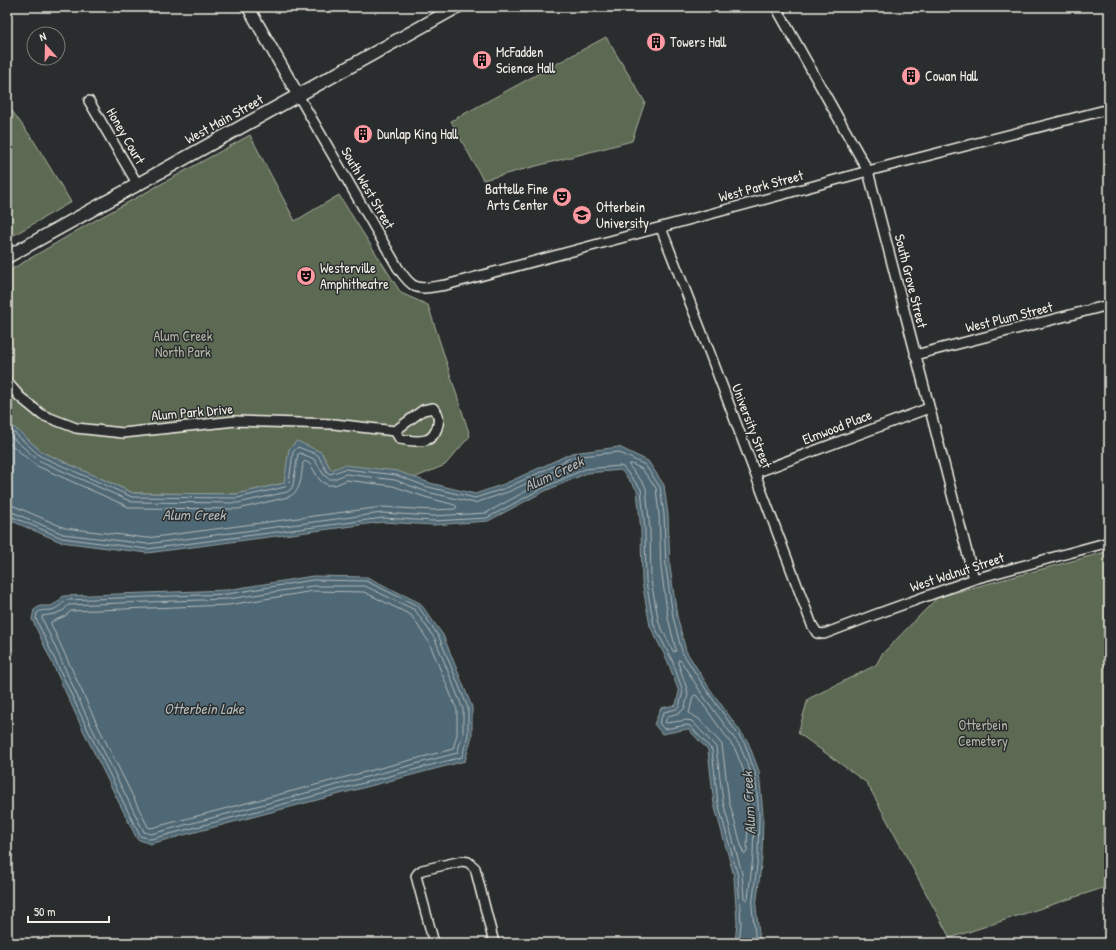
<svg xmlns="http://www.w3.org/2000/svg" width="1116" height="950" font-family="'Patrick Hand',sans-serif">
<style>
.green{fill:#5d6a52;stroke:#a8ae9d}
.water{fill:#4f6874;stroke:#919fa2}
.lines{fill:none;stroke-linecap:round;stroke-linejoin:round}
.shore{stroke:#b2baba;stroke-width:1}
.minor-casing{stroke:#f4f1e8;stroke-width:12}
.tertiary-casing{stroke:#f4f1e8;stroke-width:14}
.secondary-casing{stroke:#f4f1e8;stroke-width:15}
.minor{stroke:#2a2d2e;stroke-width:9}
.tertiary{stroke:#2a2d2e;stroke-width:11}
.secondary{stroke:#2a2d2e;stroke-width:12}
.labels{text-anchor:middle;stroke-width:3;stroke-linejoin:round;paint-order:stroke}
.poi-label{font-size:14px;fill:#f4f1e8;stroke:#2a2d2e;text-anchor:start}
.street-label{font-size:14px;fill:#f4f1e8;stroke:#2a2d2e}
.park-label{font-size:14px;fill:#b0b4a4;stroke:#2a2d2e}
.water-label{font-size:15px;font-style:italic;fill:#b2baba;stroke:#2a2d2e}
</style>
<rect width="100%" height="100%" fill="#2a2d2e"/>
<filter id="ink" filterUnits="userSpaceOnUse"><feTurbulence type="fractalNoise" baseFrequency=".025" numOctaves="2"/><feDisplacementMap in="SourceGraphic" scale="8" xChannelSelector="R" yChannelSelector="G"/><feConvolveMatrix kernelMatrix="1 2 1 2 8 2 1 2 1" color-interpolation-filters="sRGB"/></filter>
<g filter="url(#ink)">
<path class="green" d="M606,37L645,102L632,141L483,180L451,121Z
M7,104L34,141L71,202L7,239Z
M250,135L295,221L339,195L401,293L428,305L470,436L445,465L364,499L331,470L321,452L289,450L285,483L237,494L133,493L42,452L7,421V272L85,226Z
M1109,551V869L1104,871L1109,886L950,938L867,783L798,733L808,699L876,665L882,654L938,597Z"/>
<path class="water" d="M7,421L42,452L133,493L237,494L284,483L289,449L297,441L321,452L331,470L344,465L397,471L430,483L475,494L504,484L572,453L619,447L648,461L664,485L668,515L670,567L677,616L686,651L710,689L748,742L759,771L763,815L762,857L756,907L760,943H735L737,923L734,876L714,804L708,750L688,729L662,734L654,724L661,708L676,705L679,692L668,662L650,626L642,582L641,531L637,490L621,470L587,473L545,491L488,521L433,525L383,522L147,553L61,542L7,519Z
M313,576L367,577L420,603L443,635L472,707V736L465,761L150,844L137,839L83,730L32,619L34,610L40,606H51L58,602L63,596L227,590Z"/>
<g class="lines">
<path class="shore" d="M7,426L40,456L132,497L237,498L285,487L289,483L293,452L298,447L318,455L327,472L330,474L345,469L396,475L428,487L475,498L506,488L573,457L618,452L645,465L660,487L664,515L666,568L673,617L682,652L707,691L745,744L755,772L759,815L758,857L752,907L756,943
M7,433L38,460L132,502L238,503L287,492L291,489L293,485L298,454L300,453L314,459L324,475L329,479H334L346,474L395,480L427,492L475,503L508,492L574,462L582,461L584,463L583,465L541,483L486,513L433,516L382,513L147,544L63,534L12,512L7,511
M7,441L35,465L131,508L238,509L288,497C302,492 301,476 303,463L305,461L310,464L319,479L322,482L328,485H335L347,480L393,486L425,497L455,505L457,507L455,509L432,510L382,507L147,538L65,528L14,506L7,505
M630,464H632L642,469L656,488L659,515L661,568L668,618L676,650L675,652L673,651L659,623L651,581L650,531L646,488L644,484L630,467Z
M7,516H10L62,538L147,549L383,518L433,521L487,518L543,488L585,469L620,466L623,467L641,489L645,531L646,582L654,625L672,660L683,691L679,707L676,709L664,712L659,723L664,729L687,725L690,726L712,750L718,803L738,876L741,923L739,943
M313,580L366,581L418,606L439,637L468,708V735L462,757L151,839L140,836L87,728L36,619L37,613C42,609 45,611 51,610C57,609 62,604 66,600L227,594Z
M313,586H365L415,610L435,639L463,709V734L457,753L151,834L144,832L91,726L42,618V616L55,614L64,610L68,605L228,599Z
M314,591L364,592L411,615L429,642L457,710V734L453,749L151,828L148,827L97,724L51,624V622L65,616L71,611L228,605Z
M679,660L681,661L702,694L740,746L751,773L754,816L753,857L748,898L747,900L744,898L742,874L723,802L716,747L692,721L687,720L667,723L665,722L668,716L679,713L683,710L685,707L688,694L687,689L678,663Z
M695,695L697,696L735,749L745,774L748,816L747,852L745,854L743,852L729,801L722,745L719,741L699,719L689,713L693,697Z"/>
<g class="minor-casing">
<path id="minor" d="M776,7L868,171L974,579
M298,95L398,268C415,293 418,289 446,285L777,196L868,171L1109,109
M89,101L138,185
M661,228L709,351L812,625L817,633L824,634L874,615L974,579L1109,542
M915,355L1109,305
M7,382L20,397L42,415L76,428L123,433L235,421L334,424L395,431L423,410L433,408C434,409 436,411 437,413C441,422 436,437 426,440C417,442 409,441 400,439L395,431
M755,473L929,408
M434,943L416,876L418,873L422,870L462,861L468,862L475,868L494,943"/>
</g>
<g class="tertiary-casing">
<path id="tertiary" d="M248,7L298,95"/>
</g>
<g class="secondary-casing">
<path id="secondary" d="M7,257L457,7"/>
</g>
<use href="#minor" class="minor"/>
<use href="#tertiary" class="tertiary"/>
<use href="#secondary" class="secondary"/>
</g>
</g>
<defs>
<g id="building-disc" transform="scale(1)"><circle r="9.5" fill="#ff9aa2" stroke="#2a2d2e"/><path d="M-4-6H4V6H1V3H-1V6H-4ZM-2.5-4.3h1.7v1.8h-1.7ZM.8-4.3h1.7v1.8H.8ZM-2.5-1h1.7V.8h-1.7ZM.8-1h1.7V.8H.8Z" fill="#111"/></g>
<g id="theatre-disc" transform="scale(1)"><circle r="9.5" fill="#ff9aa2" stroke="#2a2d2e"/><path d="M-5-5.5Q0-4 5-5.5V0Q5 5 0 6Q-5 5-5 0ZM-3.3-2.5H-1v1.5H-3.3ZM1-2.5H3.3v1.5H1ZM-2.8 1Q0 5.5 2.8 1Z" fill="#111"/></g>
<g id="university-disc" transform="scale(1)"><circle r="9.5" fill="#ff9aa2" stroke="#2a2d2e"/><path d="M0-5L7-2L0 1L-7-2ZM-4 1L0 2.5L4 1V4Q0 6-4 4Z" fill="#111"/></g>
</defs>
<g fill-rule="evenodd">
<use href="#building-disc" x="656" y="42"/>
<use href="#building-disc" x="482" y="60"/>
<use href="#building-disc" x="911" y="76"/>
<use href="#building-disc" x="363" y="134"/>
<use href="#theatre-disc" x="562" y="197"/>
<use href="#university-disc" x="582" y="215"/>
<use href="#theatre-disc" x="306" y="276"/>
</g>
<g class="labels">
<g class="poi-label">
<text x="670" y="47">Towers Hall</text>
<text x="496" y="57">McFadden<tspan x="496" dy="16">Science Hall</tspan></text>
<text x="925" y="81">Cowan Hall</text>
<text x="377" y="139">Dunlap King Hall</text>
<text x="548" y="194" text-anchor="end">Battelle Fine<tspan x="548" dy="16">Arts Center</tspan></text>
<text x="596" y="212">Otterbein<tspan x="596" dy="16">University</tspan></text>
<text x="320" y="273">Westerville<tspan x="320" dy="16">Amphitheatre</tspan></text>
</g>
<g class="street-label">
<text transform="translate(224 119) rotate(-29)" y="5">West Main Street</text>
<text transform="translate(126 136) rotate(60)" y="5">Honey Court</text>
<text transform="translate(761 186) rotate(-15)" y="5">West Park Street</text>
<text transform="translate(368 188) rotate(60)" y="5">South West Street</text>
<text transform="translate(911 281) rotate(76)" y="5">South Grove Street</text>
<text transform="translate(1009 317) rotate(-14)" y="5">West Plum Street</text>
<text transform="translate(192 412) rotate(-5)" y="5">Alum Park Drive</text>
<text transform="translate(752 426) rotate(69)" y="5">University Street</text>
<text transform="translate(837 427) rotate(-21)" y="5">Elmwood Place</text>
<text transform="translate(957 572) rotate(-18)" y="5">West Walnut Street</text>
</g>
<g class="park-label">
<text x="183" y="341">Alum Creek<tspan x="183" dy="16">North Park</tspan></text>
<text x="983" y="730">Otterbein<tspan x="983" dy="16">Cemetery</tspan></text>
</g>
<g class="water-label">
<text transform="translate(554 474) rotate(-25)" y="5">Alum Creek</text>
<text x="194" y="520">Alum Creek</text>
<text x="204" y="714">Otterbein Lake</text>
<text transform="translate(749 803) rotate(-93)" y="5">Alum Creek</text>
</g>
</g>
<rect width="1116" height="950" fill="none" stroke="#2a2d2e" stroke-width="24"/>
<rect x="12" y="12" width="1092" height="926" fill="none" stroke="#f4f1e8" stroke-width="1.5" filter="url(#ink)"/>
<g transform="translate(46 46) rotate(340)"><circle r="19" fill="#2a2d2e" stroke="#7b7b78"/>
<path d="M0-3L7 15L0 10L-7 15Z" fill="#ff9aa2"/>
<text y="-6" font-size="11" font-weight="bold" text-anchor="middle" fill="#f4f1e8">N</text>
</g>
<path d="M28 916v6h81v-6" fill="none" stroke="#f4f1e8" stroke-width="2"/>
<text x="34" y="916" font-size="12" fill="#f4f1e8" stroke="#2a2d2e" stroke-width="3" paint-order="stroke">50 m</text>
</svg>
